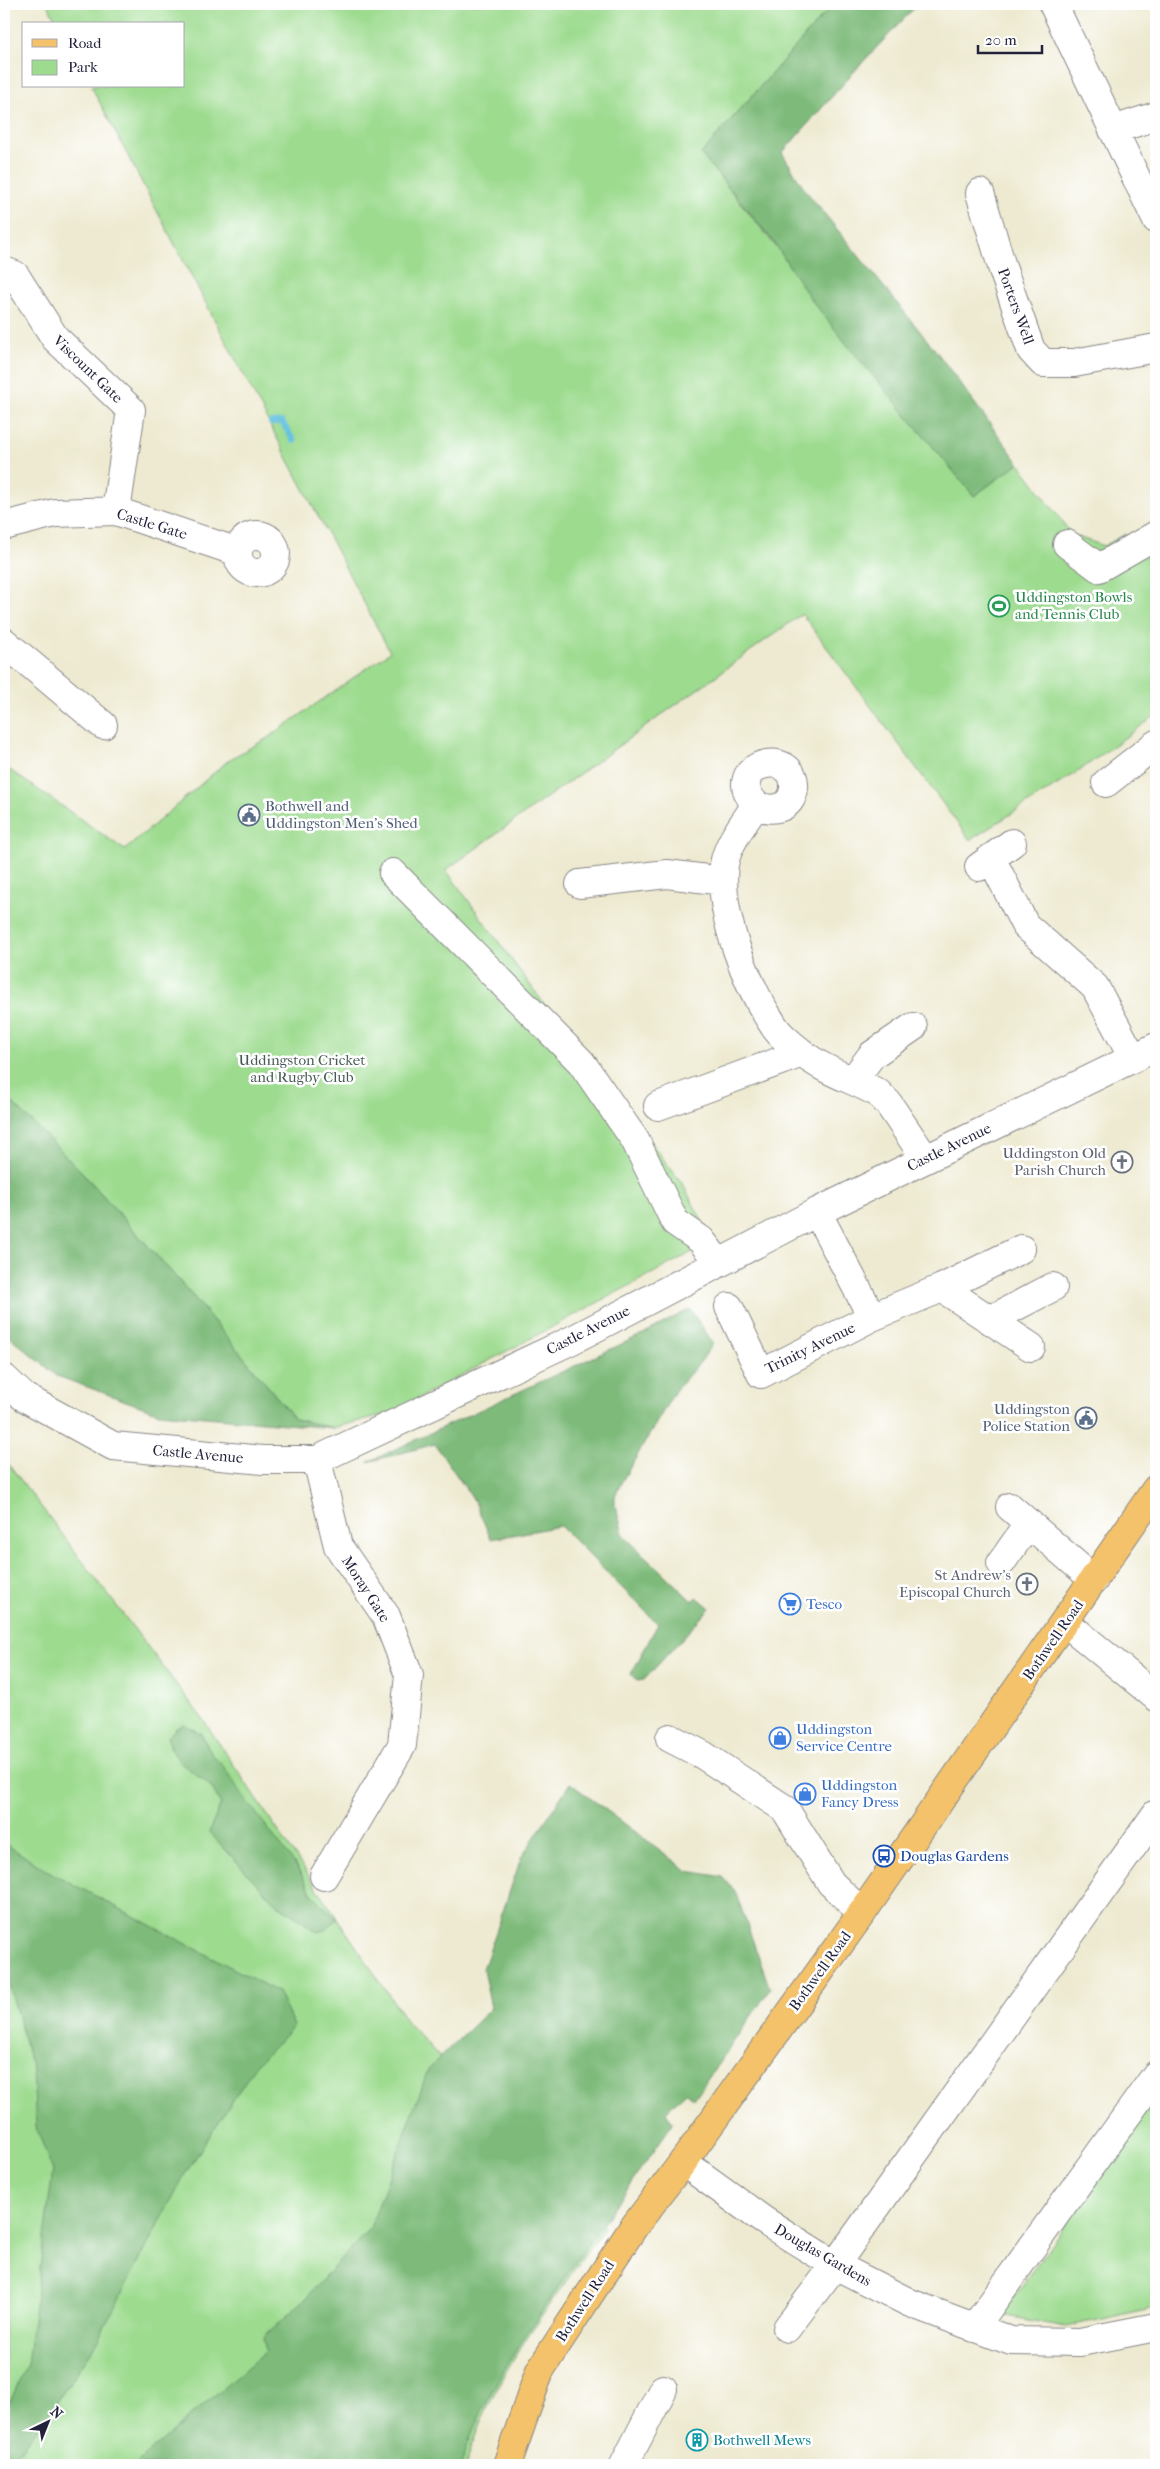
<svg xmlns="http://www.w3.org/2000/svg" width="1160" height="2469" font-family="'IM FELL French Canon',serif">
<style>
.green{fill:#9ddb8f;stroke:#607e65}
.forest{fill:#7ebb7a;stroke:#506e5a}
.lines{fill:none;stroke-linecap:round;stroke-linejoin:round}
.stream{stroke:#62c0e0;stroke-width:6}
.minor-casing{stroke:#888686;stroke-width:30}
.major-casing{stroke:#888686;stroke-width:30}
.minor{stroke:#fff;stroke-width:28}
.major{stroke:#f3c26a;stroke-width:28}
.labels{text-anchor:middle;stroke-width:5;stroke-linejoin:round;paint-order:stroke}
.street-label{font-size:15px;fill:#22223b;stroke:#fff}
.leisure-label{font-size:15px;fill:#27864d;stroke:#fff;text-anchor:start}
.service-label{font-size:15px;fill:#4e5e75;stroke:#fff;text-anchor:start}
.park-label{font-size:15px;fill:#475a54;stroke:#fff}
.worship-label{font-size:15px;fill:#5b616d;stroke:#fff;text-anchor:end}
.shop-label{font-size:15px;fill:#366cbe;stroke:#fff;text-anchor:start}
.transit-label{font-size:15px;fill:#164399;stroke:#fff;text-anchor:start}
.culture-label{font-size:15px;fill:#0d838f;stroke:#fff;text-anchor:start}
</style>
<rect width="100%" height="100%" fill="#fff"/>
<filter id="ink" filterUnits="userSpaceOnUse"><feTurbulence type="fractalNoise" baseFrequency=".02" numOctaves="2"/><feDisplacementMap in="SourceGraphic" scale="10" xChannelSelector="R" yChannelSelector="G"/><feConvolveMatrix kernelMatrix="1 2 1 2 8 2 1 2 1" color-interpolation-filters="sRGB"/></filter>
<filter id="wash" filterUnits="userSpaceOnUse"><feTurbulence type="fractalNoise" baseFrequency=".0096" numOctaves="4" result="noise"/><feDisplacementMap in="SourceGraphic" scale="20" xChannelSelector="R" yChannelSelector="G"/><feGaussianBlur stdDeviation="1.12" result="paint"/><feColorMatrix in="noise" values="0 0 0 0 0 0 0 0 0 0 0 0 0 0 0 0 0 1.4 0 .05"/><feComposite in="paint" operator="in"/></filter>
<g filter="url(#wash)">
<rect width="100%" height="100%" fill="#eeead1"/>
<path class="green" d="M47,4H833L701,154L933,440L974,496L1019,463L1072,535L1104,546L1125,534L1144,554L1156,574V715L1079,771L970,840L802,614L446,870L561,1027L682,1183L713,1241L393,1412L333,1428L295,1419L191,1294L80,1170L4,1094V766L125,850L230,759L266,739L390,652L91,86H184V24H58Z
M4,1458L202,1718L408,2023L486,2107L604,2228C552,2303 490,2376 466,2465H4Z
M1156,2096V2307L1066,2327L1001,2315Z"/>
<path class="forest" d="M833,4H918L860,65L782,153L806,191L936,351L1019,463L974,496L849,347L810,298L773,241L701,154Z
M4,1094L80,1170L191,1294L295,1419L333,1428L159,1413L57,1376L4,1332Z
M690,1309L713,1343L702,1360L675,1391L621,1483L615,1496V1505L624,1536L692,1601L697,1597L710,1608L644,1680L637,1681L631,1674L658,1624L560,1526L491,1539L475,1502L435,1444L368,1462L641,1335Z
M184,1724L201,1734L214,1757L223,1766L243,1796L295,1864L313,1895L337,1919L327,1929L318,1932L274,1902L209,1832L221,1804C217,1798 214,1789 208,1784C191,1769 171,1761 168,1737L175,1729Z
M570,1783L688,1871L723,1877L735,1891L770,1989L694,2099L686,2092L666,2112L673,2123C638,2173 603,2223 568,2273C526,2334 482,2394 461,2465H134L266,2351L263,2337L299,2305L370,2228L429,2068L491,2008L483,1970L521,1858Z
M4,1843L46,1870L278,1992L294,2026L255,2066L185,2174L91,2352L35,2433L15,2455L4,2451V2408L10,2402L27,2364L53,2171L36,2127L33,2071L4,1966Z"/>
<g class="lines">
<path class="stream" d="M271,423L282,422L294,441"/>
</g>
</g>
<g filter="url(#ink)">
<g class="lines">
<g class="minor-casing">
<path id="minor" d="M1053,4L1156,219
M1113,130L1156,116
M980,193L1002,267L1031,350L1043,363H1074L1156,348
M4,271L15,275L55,338L131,410L116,511
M4,526L55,513L116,511L238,552
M238 554a19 19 0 1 1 38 0a19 19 0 1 1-38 0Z
M1067,544L1099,568L1156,535
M4,642L103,725
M1106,783L1156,744
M756,805C719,764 797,745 794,788C792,810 771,812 756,805C744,823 727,844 724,865C718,914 747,986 774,1026C780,1036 792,1045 801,1052C823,1071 853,1079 878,1093L888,1103L925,1158
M991,858L1025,925L1095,987L1133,1058
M979,867L1012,843
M393,873L581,1062L635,1140L675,1222L701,1240L718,1262
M580,884L667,874L723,881
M854,1079L872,1055L913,1027
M658,1106L802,1053
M817,1212L872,1317
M942,1288L1031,1347
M729,1307L761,1374L872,1317L942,1288L1021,1249
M990,1320L1053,1287
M4,1378L24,1397L113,1446L263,1460H317L572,1340L817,1212L1156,1047
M317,1460L338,1546L386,1616L409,1675L402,1745L324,1876
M1010,1507L1094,1580
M1001,1563L1029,1523
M1065,1622L1156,1697
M670,1738L703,1755L785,1809L831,1883L862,1913
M683,2162L763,2220L835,2265L910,2303L1011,2341L1080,2342L1156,2327
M787,2328L835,2265L1156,1814
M974,2328L1156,2075
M624,2465L663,2389"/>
</g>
<g class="major-casing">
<path id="major" d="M507,2465L540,2370L633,2228L683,2162L862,1913L1156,1489"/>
</g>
<use href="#minor" class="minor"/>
<use href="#major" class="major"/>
</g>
</g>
<defs>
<g id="stadium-ring" transform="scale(1.125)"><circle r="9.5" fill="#fff" stroke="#2e9e5b" stroke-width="1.5"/><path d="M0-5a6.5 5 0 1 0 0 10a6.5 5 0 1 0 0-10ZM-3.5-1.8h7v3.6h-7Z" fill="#2e9e5b"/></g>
<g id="civic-ring" transform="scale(1.125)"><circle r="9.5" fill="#fff" stroke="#5c6f8a" stroke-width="1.5"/><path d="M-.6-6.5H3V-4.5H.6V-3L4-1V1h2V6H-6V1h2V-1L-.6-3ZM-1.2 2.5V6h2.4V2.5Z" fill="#5c6f8a"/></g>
<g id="church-ring" transform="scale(1.125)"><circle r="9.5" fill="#fff" stroke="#6b7280" stroke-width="1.5"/><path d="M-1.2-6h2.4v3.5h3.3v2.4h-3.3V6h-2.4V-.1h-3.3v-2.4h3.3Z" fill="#6b7280"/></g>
<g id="supermarket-ring" transform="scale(1.125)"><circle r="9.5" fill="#fff" stroke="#3f7fe0" stroke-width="1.5"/><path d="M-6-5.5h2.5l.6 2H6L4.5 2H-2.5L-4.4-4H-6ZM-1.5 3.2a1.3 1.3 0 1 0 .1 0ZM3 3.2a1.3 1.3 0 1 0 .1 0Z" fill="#3f7fe0"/></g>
<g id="shop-ring" transform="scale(1.125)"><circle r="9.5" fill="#fff" stroke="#3f7fe0" stroke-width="1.5"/><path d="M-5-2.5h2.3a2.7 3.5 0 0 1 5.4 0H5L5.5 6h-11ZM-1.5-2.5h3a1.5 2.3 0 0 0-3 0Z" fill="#3f7fe0"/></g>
<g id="bus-ring" transform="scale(1.125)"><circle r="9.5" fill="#fff" stroke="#1a4fb4" stroke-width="1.5"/><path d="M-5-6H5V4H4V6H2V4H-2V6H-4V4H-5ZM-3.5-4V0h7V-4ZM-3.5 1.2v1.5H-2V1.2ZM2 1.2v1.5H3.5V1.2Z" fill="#1a4fb4"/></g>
<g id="building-ring" transform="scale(1.125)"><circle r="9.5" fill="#fff" stroke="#0f9aa8" stroke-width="1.5"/><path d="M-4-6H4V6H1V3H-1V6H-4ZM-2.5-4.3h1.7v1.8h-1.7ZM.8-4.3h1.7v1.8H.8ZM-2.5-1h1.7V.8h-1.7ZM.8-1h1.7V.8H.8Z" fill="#0f9aa8"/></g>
</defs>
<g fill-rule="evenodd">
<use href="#stadium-ring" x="999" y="606"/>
<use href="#civic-ring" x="249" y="815"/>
<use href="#church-ring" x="1122" y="1162"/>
<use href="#civic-ring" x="1086" y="1418"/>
<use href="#church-ring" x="1027" y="1584"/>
<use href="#supermarket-ring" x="790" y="1604"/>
<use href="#shop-ring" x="780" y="1738"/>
<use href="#shop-ring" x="805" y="1794"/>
<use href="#bus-ring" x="884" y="1856"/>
<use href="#building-ring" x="697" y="2440"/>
</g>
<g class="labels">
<g class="street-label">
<text transform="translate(1016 306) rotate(70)" y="5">Porters Well</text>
<text transform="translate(88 369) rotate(44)" y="5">Viscount Gate</text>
<text transform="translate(152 524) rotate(17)" y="5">Castle Gate</text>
<text transform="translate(949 1147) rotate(-26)" y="5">Castle Avenue</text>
<text transform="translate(588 1330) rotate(-27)" y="5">Castle Avenue</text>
<text transform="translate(810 1348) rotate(-26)" y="5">Trinity Avenue</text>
<text transform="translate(198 1454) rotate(5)" y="5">Castle Avenue</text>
<text transform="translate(366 1589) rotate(57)" y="5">Moray Gate</text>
<text transform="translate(1053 1640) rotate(-55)" y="5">Bothwell Road</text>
<text transform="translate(820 1971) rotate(-54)" y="5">Bothwell Road</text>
<text transform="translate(823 2255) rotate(30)" y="5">Douglas Gardens</text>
<text transform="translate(585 2301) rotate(-57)" y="5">Bothwell Road</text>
</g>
<g class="leisure-label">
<text x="1015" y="602">Uddingston Bowls<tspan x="1015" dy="17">and Tennis Club</tspan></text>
</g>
<g class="service-label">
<text x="265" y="811">Bothwell and<tspan x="265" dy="17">Uddingston Men's Shed</tspan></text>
<text x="1070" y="1414" text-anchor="end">Uddingston<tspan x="1070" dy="17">Police Station</tspan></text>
</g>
<g class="park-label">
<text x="302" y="1065">Uddingston Cricket<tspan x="302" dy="17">and Rugby Club</tspan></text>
</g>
<g class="worship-label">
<text x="1106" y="1158">Uddingston Old<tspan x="1106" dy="17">Parish Church</tspan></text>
<text x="1011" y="1580">St Andrew's<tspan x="1011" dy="17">Episcopal Church</tspan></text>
</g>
<g class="shop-label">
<text x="806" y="1609">Tesco</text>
<text x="796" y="1734">Uddingston<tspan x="796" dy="17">Service Centre</tspan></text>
<text x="821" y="1790">Uddingston<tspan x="821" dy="17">Fancy Dress</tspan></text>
</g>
<g class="transit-label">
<text x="900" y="1861">Douglas Gardens</text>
</g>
<g class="culture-label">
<text x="713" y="2445">Bothwell Mews</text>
</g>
</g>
<rect width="1160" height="2469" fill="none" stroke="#fff" stroke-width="20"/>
<rect x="22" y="22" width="162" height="65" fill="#ffffff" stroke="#a7a7b1"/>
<rect x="32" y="39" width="25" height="8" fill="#f3c26a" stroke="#a7a7b1"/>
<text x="68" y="48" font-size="15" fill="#22223b">Road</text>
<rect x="32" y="60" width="25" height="15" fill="#9ddb8f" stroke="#a7a7b1"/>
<text x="68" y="72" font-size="15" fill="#22223b">Park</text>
<g transform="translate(48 2422) rotate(43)" stroke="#ffffff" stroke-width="4" paint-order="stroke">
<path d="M0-4L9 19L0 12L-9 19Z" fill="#22223b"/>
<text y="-8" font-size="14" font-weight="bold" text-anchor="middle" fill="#22223b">N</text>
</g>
<path d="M978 45v8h64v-8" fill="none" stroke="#22223b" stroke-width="2.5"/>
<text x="985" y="45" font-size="15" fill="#22223b" stroke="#ffffff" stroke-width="4" paint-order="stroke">20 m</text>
</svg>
